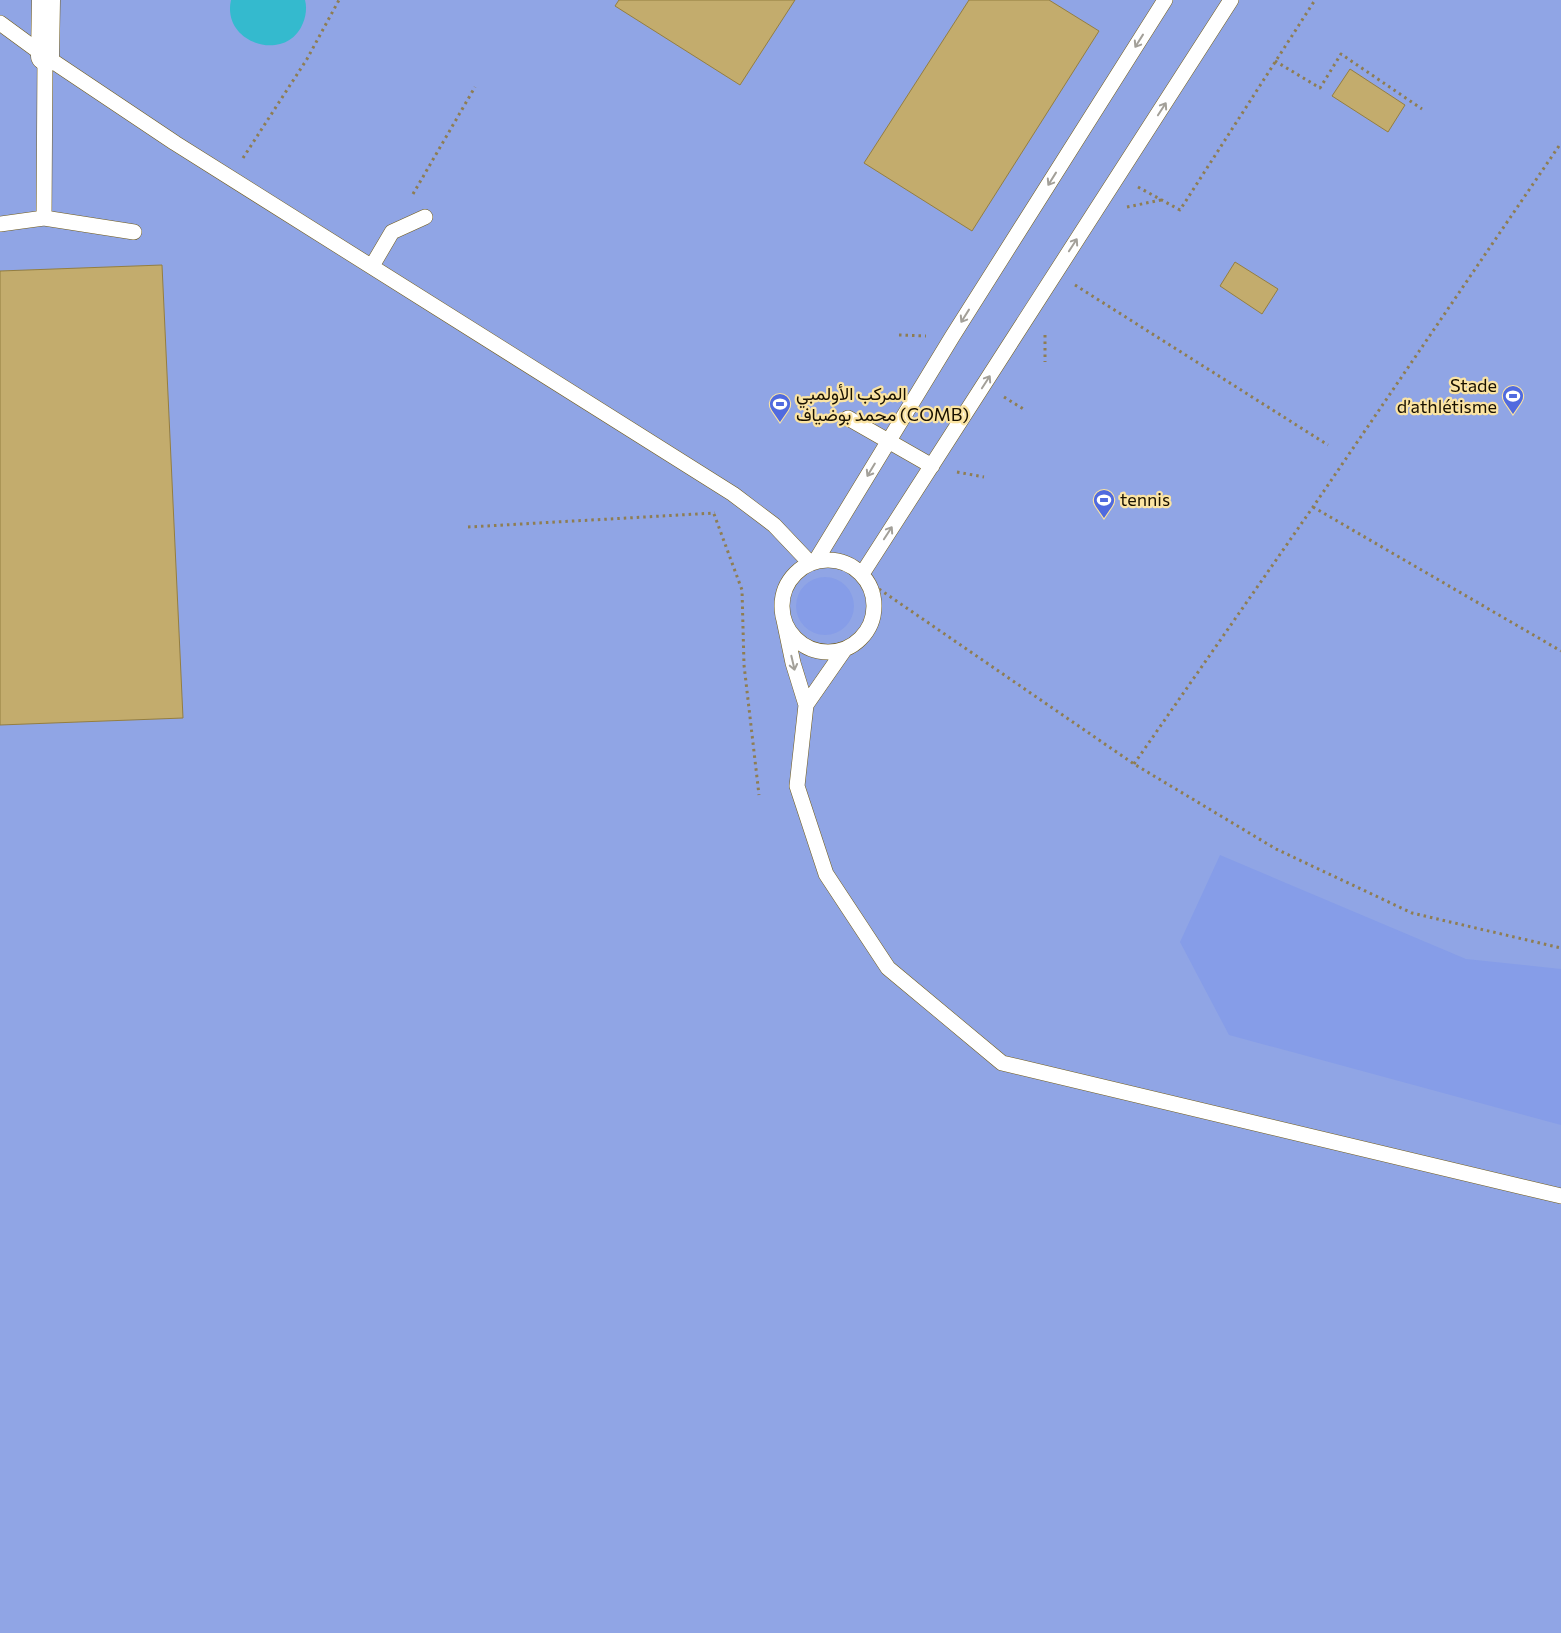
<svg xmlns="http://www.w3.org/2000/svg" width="1561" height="1633" font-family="Commissioner,Vazirmatn,sans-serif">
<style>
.green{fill:#90a5e5}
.forest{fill:#869de8}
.water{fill:#34bace}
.building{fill:#c3ac6d;stroke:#947e40}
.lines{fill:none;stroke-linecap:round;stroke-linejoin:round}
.lane-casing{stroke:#715c1b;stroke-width:16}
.street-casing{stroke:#715c1b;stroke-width:29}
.path{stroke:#8e7d52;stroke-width:3;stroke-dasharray:2.5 4;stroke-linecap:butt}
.lane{stroke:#fff;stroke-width:15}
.street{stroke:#fff;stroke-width:28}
.oneway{stroke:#a3a099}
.labels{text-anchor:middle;stroke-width:4.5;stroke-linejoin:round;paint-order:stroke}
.poi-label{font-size:18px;fill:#191100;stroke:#fbe4a3;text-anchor:start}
</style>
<rect width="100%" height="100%" fill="#eed696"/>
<path class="green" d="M0,0H1561V1633H0Z"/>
<path class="forest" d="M796 606a29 29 0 1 1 58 0a29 29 0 1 1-58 0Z
M1220,855L1466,959L1561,969V1125L1229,1035L1180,942Z"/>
<path class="water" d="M231,0H305C307,7 306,16 303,23C287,64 221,44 231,0Z"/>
<path class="building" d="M619,0H795L740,85L615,6Z
M969,0H1049L1099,31L972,231L864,163Z
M1350,69L1405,105L1388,132L1332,96Z
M1235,262L1278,289L1262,314L1220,286Z
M162,265L183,718L0,725V271Z"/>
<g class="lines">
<g class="lane-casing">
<path id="lane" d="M0,23L45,56L175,143L733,494L774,525L810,563
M45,56L44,218L134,232
M0,224L44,218
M372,266L392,232L425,217
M848,418L932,466
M782 606a46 46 0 1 1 92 0a46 46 0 1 1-92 0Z
M815,562L952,337L1165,0
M862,574L1231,0
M784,620L793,663L806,705L797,786L826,874L888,968L1002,1063L1561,1196
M806,705L845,649"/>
</g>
<g class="street-casing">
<path id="street" d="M45,56L46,0"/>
</g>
<path class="path" d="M1275,61L1320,88L1341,54L1422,109
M243,158L307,59L339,0
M1138,187L1180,210L1315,0
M413,194L475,87
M1127,207L1161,200
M1075,285L1328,445
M899,335L926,336
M1045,335V362
M1004,397L1025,410
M957,472L984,477
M1313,507L1561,651
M714,514L742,590L744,665L759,795
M468,527L715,513
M879,589L1134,764L1276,849L1412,913L1561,948
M1134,764L1313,507L1561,143"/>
<use href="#lane" class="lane"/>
<use href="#street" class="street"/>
</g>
<defs><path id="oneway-shaft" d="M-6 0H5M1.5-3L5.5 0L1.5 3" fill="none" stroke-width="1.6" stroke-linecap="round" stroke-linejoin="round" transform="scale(1.25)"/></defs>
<g class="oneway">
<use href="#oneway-shaft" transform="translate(1139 41) rotate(122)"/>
<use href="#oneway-shaft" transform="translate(1162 109) rotate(-57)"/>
<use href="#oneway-shaft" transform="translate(1052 179) rotate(122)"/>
<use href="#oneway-shaft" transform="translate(1073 245) rotate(-57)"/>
<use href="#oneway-shaft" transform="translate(965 316) rotate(122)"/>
<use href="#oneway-shaft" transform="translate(986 382) rotate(-57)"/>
<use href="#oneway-shaft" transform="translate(871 470) rotate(121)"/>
<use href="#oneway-shaft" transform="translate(888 533) rotate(-57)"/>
<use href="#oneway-shaft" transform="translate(793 663) rotate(77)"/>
</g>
<defs>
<g id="stadium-pin" transform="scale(1.125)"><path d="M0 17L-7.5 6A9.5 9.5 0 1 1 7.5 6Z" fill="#506adf" stroke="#fbe4a3"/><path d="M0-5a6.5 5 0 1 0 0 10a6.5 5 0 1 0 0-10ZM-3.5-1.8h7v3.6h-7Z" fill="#fff"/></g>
</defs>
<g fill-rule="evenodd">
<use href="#stadium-pin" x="1513" y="396"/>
<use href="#stadium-pin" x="780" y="404"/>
<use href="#stadium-pin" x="1104" y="500"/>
</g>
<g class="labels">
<g class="poi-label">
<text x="1497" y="392" text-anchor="end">Stade<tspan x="1497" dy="21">d’athlétisme</tspan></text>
<text x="796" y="400">المركب الأولمبي<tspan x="796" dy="21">محمد بوضياف (COMB)</tspan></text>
<text x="1120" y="506">tennis</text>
</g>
</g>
</svg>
